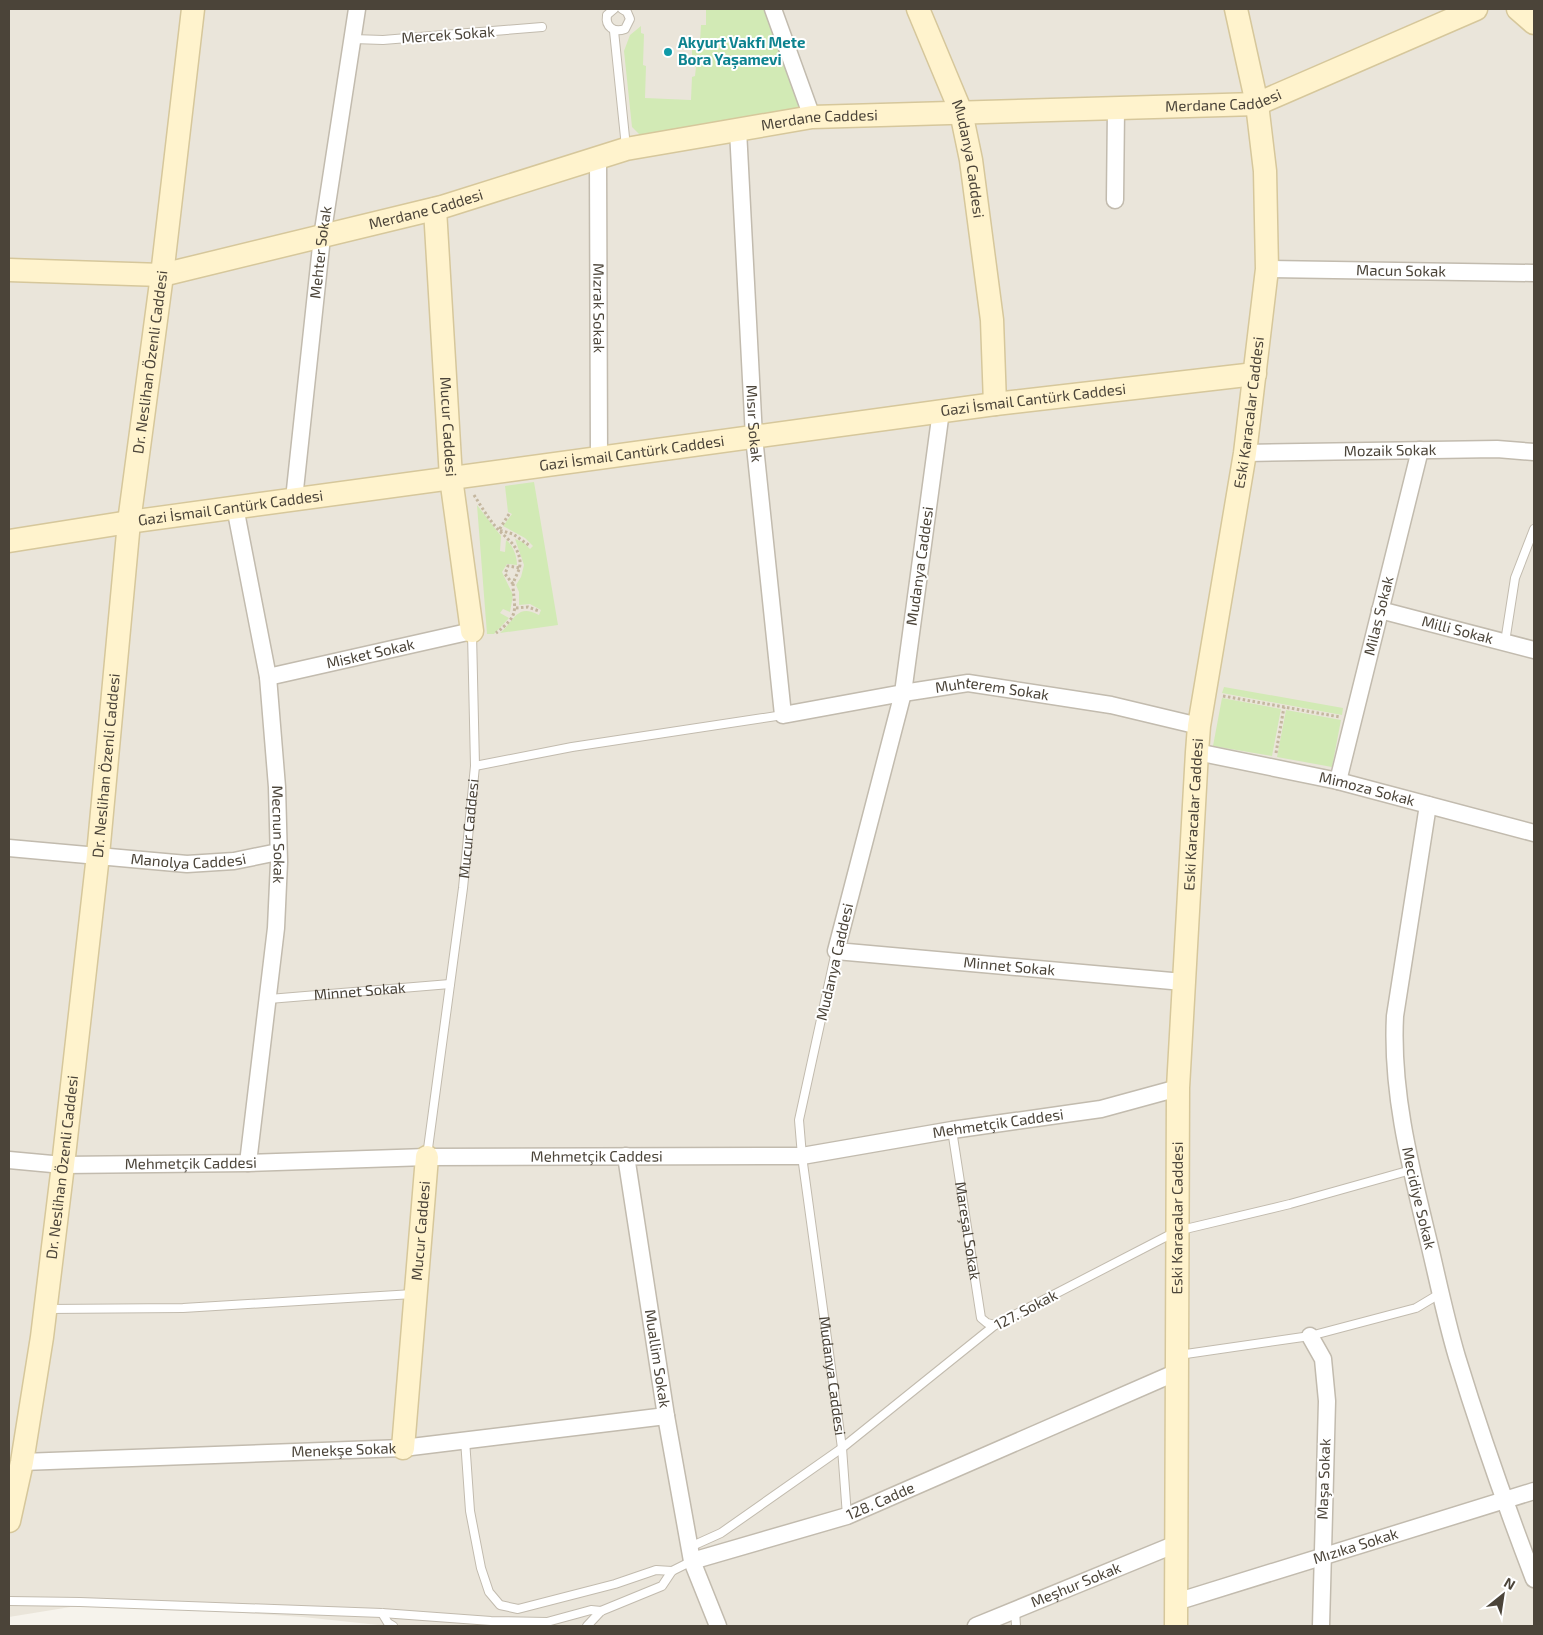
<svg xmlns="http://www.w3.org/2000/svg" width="1543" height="1635" font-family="'Exo 2',sans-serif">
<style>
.residential{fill:#eae5da}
.green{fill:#d2eab5}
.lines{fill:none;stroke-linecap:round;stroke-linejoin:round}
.lane-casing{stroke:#c2bbae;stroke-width:10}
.street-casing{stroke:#c2bbae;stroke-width:19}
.secondary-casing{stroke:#d6c79b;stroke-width:25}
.path{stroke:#c4b79f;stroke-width:3;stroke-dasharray:2.5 2.5;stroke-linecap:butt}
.lane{stroke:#fff;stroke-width:8}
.street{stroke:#fff;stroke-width:16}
.secondary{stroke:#fff3cd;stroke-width:22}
.culture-dot{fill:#0f9aa8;stroke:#fff;stroke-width:2}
.labels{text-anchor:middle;stroke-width:4;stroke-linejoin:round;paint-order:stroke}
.street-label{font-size:15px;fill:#4b4439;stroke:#fff}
.culture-label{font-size:15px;font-weight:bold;fill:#0d838f;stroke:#fff;text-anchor:start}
</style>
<rect width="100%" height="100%" fill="#f6f3ec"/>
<path class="residential" d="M9,9H1534V1626H388L303,1617L95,1603L9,1617Z"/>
<path class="green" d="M706,9H764L802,110L640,135L632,127L624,51L630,35L641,26V33L644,34L643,65L646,66L645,98L691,100L692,77L695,76L696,67L692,66V42H700L701,25H706Z
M534,482L558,625L500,633C515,620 517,603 539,615L541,610L530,604L519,605V592L516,585L521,577L524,565L515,539L523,542L530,549L533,546L525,538L503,526L512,514L508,512L505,486Z
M477,505L501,536L500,551L505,552L506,540C513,545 517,556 517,565L507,564L502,572L513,595L510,612L503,609L500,613L509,618L494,634H487Z
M1224,687L1343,708L1342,715L1222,693Z
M1222,698L1281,709L1272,756L1213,746Z
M1286,710L1341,720L1332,767L1277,757Z"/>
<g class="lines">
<g class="lane-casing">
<g id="lane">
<path d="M614,9L607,15C605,27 614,33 625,29L630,19L627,12L622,9"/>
<path d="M614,31L626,147"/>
<path d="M353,39L383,40L542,27"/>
<path d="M1505,642L1515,578L1534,529"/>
<path d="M475,766L572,747L783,715"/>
<path id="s1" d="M836,951L799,1120L802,1156L842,1448L847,1516"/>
<path id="s2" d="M269,999L450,984"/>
<path id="s3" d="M952,1130L981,1318L987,1323L995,1325"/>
<path id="s4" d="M427,1156L463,888L475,766L472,633"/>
<path d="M47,1309L183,1308L413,1294"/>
<path d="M1179,1355L1310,1336L1416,1308L1441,1293"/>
<path d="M465,1440L470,1511L481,1568L489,1592L500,1605L518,1609L615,1584L656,1570L672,1571"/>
<path d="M690,1547L721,1533L842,1448L995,1325L1177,1231L1290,1204L1411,1170"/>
<path d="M9,1601L80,1602L382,1613L491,1621L547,1622L591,1610L601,1611"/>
<path d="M1015,1610L1016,1626"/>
<path d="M382,1613L388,1623L393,1626"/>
<path d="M587,1626L601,1611L662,1586L672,1571L692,1561"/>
</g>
</g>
<g class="street-casing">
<g id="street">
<path d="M773,9L812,117"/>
<path id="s5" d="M738,130L754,437L783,715L903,693L968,683L1111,705L1199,726"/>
<path id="s6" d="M598,158L599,458"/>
<path d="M1115,200L1116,108"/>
<path id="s7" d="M1267,269L1534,273"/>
<path id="s8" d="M941,411L903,693L836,951L1183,982"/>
<path id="s9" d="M1245,453L1497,449L1534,452"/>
<path id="s10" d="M294,499L322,237L357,9"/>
<path id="s11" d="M235,507L268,677L277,787L279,862L276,928L248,1163"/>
<path id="s12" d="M1380,610L1534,650"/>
<path id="s13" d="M268,677L472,631"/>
<path id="s14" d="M1197,752L1338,781L1534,833"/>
<path id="s15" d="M1338,781L1420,450"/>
<path id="s16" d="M1428,805L1395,1016C1391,1093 1411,1169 1429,1243C1438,1281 1446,1320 1457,1357C1480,1432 1506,1506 1534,1579"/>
<path id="s17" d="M9,848L187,864L234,861L278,852"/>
<path id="s18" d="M626,1156L666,1416L692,1561L718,1626"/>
<path id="s19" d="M9,1160L63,1165L248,1163L427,1157L802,1156L952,1130L1101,1109L1178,1088"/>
<path d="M1310,1336L1323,1359L1327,1401L1321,1626"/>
<path id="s20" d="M22,1462L403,1448L666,1416"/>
<path id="s21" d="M692,1561L847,1516L1177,1372"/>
<path id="s22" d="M1176,1602L1534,1491"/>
<path id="s23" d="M976,1626L1176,1544"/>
</g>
</g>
<g class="secondary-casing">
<g id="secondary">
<path id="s24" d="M918,9L961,112L971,160L992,320L995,404"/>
<path d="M1518,9L1534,23"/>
<path id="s25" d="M435,209L451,478L472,631"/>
<path id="s26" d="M9,270L162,275L442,207L626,149L812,117L1257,104L1476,9"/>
<path id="s27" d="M9,541L129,522L995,404L1255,374"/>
<path id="s28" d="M403,1448L427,1157"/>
<path id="s29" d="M9,1521L22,1462L42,1337L63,1165L98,855L129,522L162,275L193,9"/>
<path id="s30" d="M1176,1626L1178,1088L1197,752L1199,726L1245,453L1267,269L1265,171L1257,104L1236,9"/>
</g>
</g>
<path class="path" d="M474,495C481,506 488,518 496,527C506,539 518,544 520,561C521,571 513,578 513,587C515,612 519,615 496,633
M509,514L499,530L513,534L530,546
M513,584L505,574L508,566L520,568
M516,608L528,607L539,611
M1223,696L1340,717
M1276,753L1284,707"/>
<use href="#lane" class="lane"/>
<use href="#street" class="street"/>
<use href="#secondary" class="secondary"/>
</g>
<circle class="culture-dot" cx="668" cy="52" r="5"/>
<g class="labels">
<g class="street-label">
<text transform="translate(448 35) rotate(-4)" y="5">Mercek Sokak</text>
<text dy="5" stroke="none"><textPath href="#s26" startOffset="1235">Merdane Caddesi</textPath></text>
<text dy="5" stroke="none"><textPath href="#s26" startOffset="830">Merdane Caddesi</textPath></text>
<text dy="5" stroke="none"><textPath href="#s24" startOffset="159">Mudanya Caddesi</textPath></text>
<text dy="5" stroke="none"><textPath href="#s26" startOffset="425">Merdane Caddesi</textPath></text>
<text dy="5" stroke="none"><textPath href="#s10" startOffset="248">Mehter Sokak</textPath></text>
<text dy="5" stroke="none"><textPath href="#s7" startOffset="134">Macun Sokak</textPath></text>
<text dy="5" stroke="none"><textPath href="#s6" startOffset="150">Mızrak Sokak</textPath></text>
<text dy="5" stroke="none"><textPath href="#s29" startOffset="1168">Dr. Neslihan Özenli Caddesi</textPath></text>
<text dy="5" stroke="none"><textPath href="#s27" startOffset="1034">Gazi İsmail Cantürk Caddesi</textPath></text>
<text dy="5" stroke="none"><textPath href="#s30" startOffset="1218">Eski Karacalar Caddesi</textPath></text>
<text dy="5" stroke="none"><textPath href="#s5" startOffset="294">Mısır Sokak</textPath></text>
<text dy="5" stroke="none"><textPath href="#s25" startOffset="218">Mucur Caddesi</textPath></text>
<text dy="5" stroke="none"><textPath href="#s9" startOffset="145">Mozaik Sokak</textPath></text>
<text dy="5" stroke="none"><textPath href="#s27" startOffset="629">Gazi İsmail Cantürk Caddesi</textPath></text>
<text dy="5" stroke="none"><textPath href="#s27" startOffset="224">Gazi İsmail Cantürk Caddesi</textPath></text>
<text transform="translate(920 566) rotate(-82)" y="5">Mudanya Caddesi</text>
<text dy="5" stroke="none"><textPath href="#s15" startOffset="170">Milas Sokak</textPath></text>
<text dy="5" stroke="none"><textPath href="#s12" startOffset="80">Milli Sokak</textPath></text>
<text dy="5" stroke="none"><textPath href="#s13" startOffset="105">Misket Sokak</textPath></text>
<text dy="5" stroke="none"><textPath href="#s5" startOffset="799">Muhterem Sokak</textPath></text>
<text dy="5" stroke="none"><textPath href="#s29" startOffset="762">Dr. Neslihan Özenli Caddesi</textPath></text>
<text dy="5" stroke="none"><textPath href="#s14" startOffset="174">Mimoza Sokak</textPath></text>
<text dy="5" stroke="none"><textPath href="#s30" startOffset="812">Eski Karacalar Caddesi</textPath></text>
<text dy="5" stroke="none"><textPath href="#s4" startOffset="330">Mucur Caddesi</textPath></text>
<text dy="5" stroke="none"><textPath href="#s11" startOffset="331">Mecnun Sokak</textPath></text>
<text dy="5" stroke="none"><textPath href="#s17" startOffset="180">Manolya Caddesi</textPath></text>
<text transform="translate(835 962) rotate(-77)" y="5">Mudanya Caddesi</text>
<text dy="5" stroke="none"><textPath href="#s8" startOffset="725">Minnet Sokak</textPath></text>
<text dy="5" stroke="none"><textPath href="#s2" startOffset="91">Minnet Sokak</textPath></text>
<text dy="5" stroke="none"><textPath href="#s19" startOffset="992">Mehmetçik Caddesi</textPath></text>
<text dy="5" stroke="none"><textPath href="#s19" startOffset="588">Mehmetçik Caddesi</textPath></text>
<text dy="5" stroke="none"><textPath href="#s19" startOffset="182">Mehmetçik Caddesi</textPath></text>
<text dy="5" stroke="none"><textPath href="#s29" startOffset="358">Dr. Neslihan Özenli Caddesi</textPath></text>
<text dy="5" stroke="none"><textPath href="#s16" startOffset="398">Mecidiye Sokak</textPath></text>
<text dy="5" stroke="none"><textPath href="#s30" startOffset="408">Eski Karacalar Caddesi</textPath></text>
<text dy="5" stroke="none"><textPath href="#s28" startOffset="218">Mucur Caddesi</textPath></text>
<text dy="5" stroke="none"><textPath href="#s3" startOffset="102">Mareşal Sokak</textPath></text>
<text transform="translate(1026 1310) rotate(-28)" y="5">127. Sokak</text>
<text dy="5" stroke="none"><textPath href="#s18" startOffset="205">Muallim Sokak</textPath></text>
<text dy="5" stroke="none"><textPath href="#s1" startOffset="431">Mudanya Caddesi</textPath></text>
<text dy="5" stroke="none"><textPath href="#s20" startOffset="322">Menekşe Sokak</textPath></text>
<text transform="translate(1324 1479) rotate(-88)" y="5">Maşa Sokak</text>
<text dy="5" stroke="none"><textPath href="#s21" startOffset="198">128. Cadde</textPath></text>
<text dy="5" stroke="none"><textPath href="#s22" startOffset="188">Mızıka Sokak</textPath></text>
<text dy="5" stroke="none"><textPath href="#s23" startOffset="108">Meşhur Sokak</textPath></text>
</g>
<g class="culture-label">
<text x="678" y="48">Akyurt Vakfı Mete<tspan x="678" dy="17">Bora Yaşamevi</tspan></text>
</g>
</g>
<rect width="1543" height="1635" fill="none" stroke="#4b4439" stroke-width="20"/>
<g transform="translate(1503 1595) rotate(30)" stroke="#ffffff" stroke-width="4" paint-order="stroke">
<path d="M0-4L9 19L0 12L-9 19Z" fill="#4b4439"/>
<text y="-8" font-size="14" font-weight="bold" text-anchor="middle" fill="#4b4439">N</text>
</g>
</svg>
